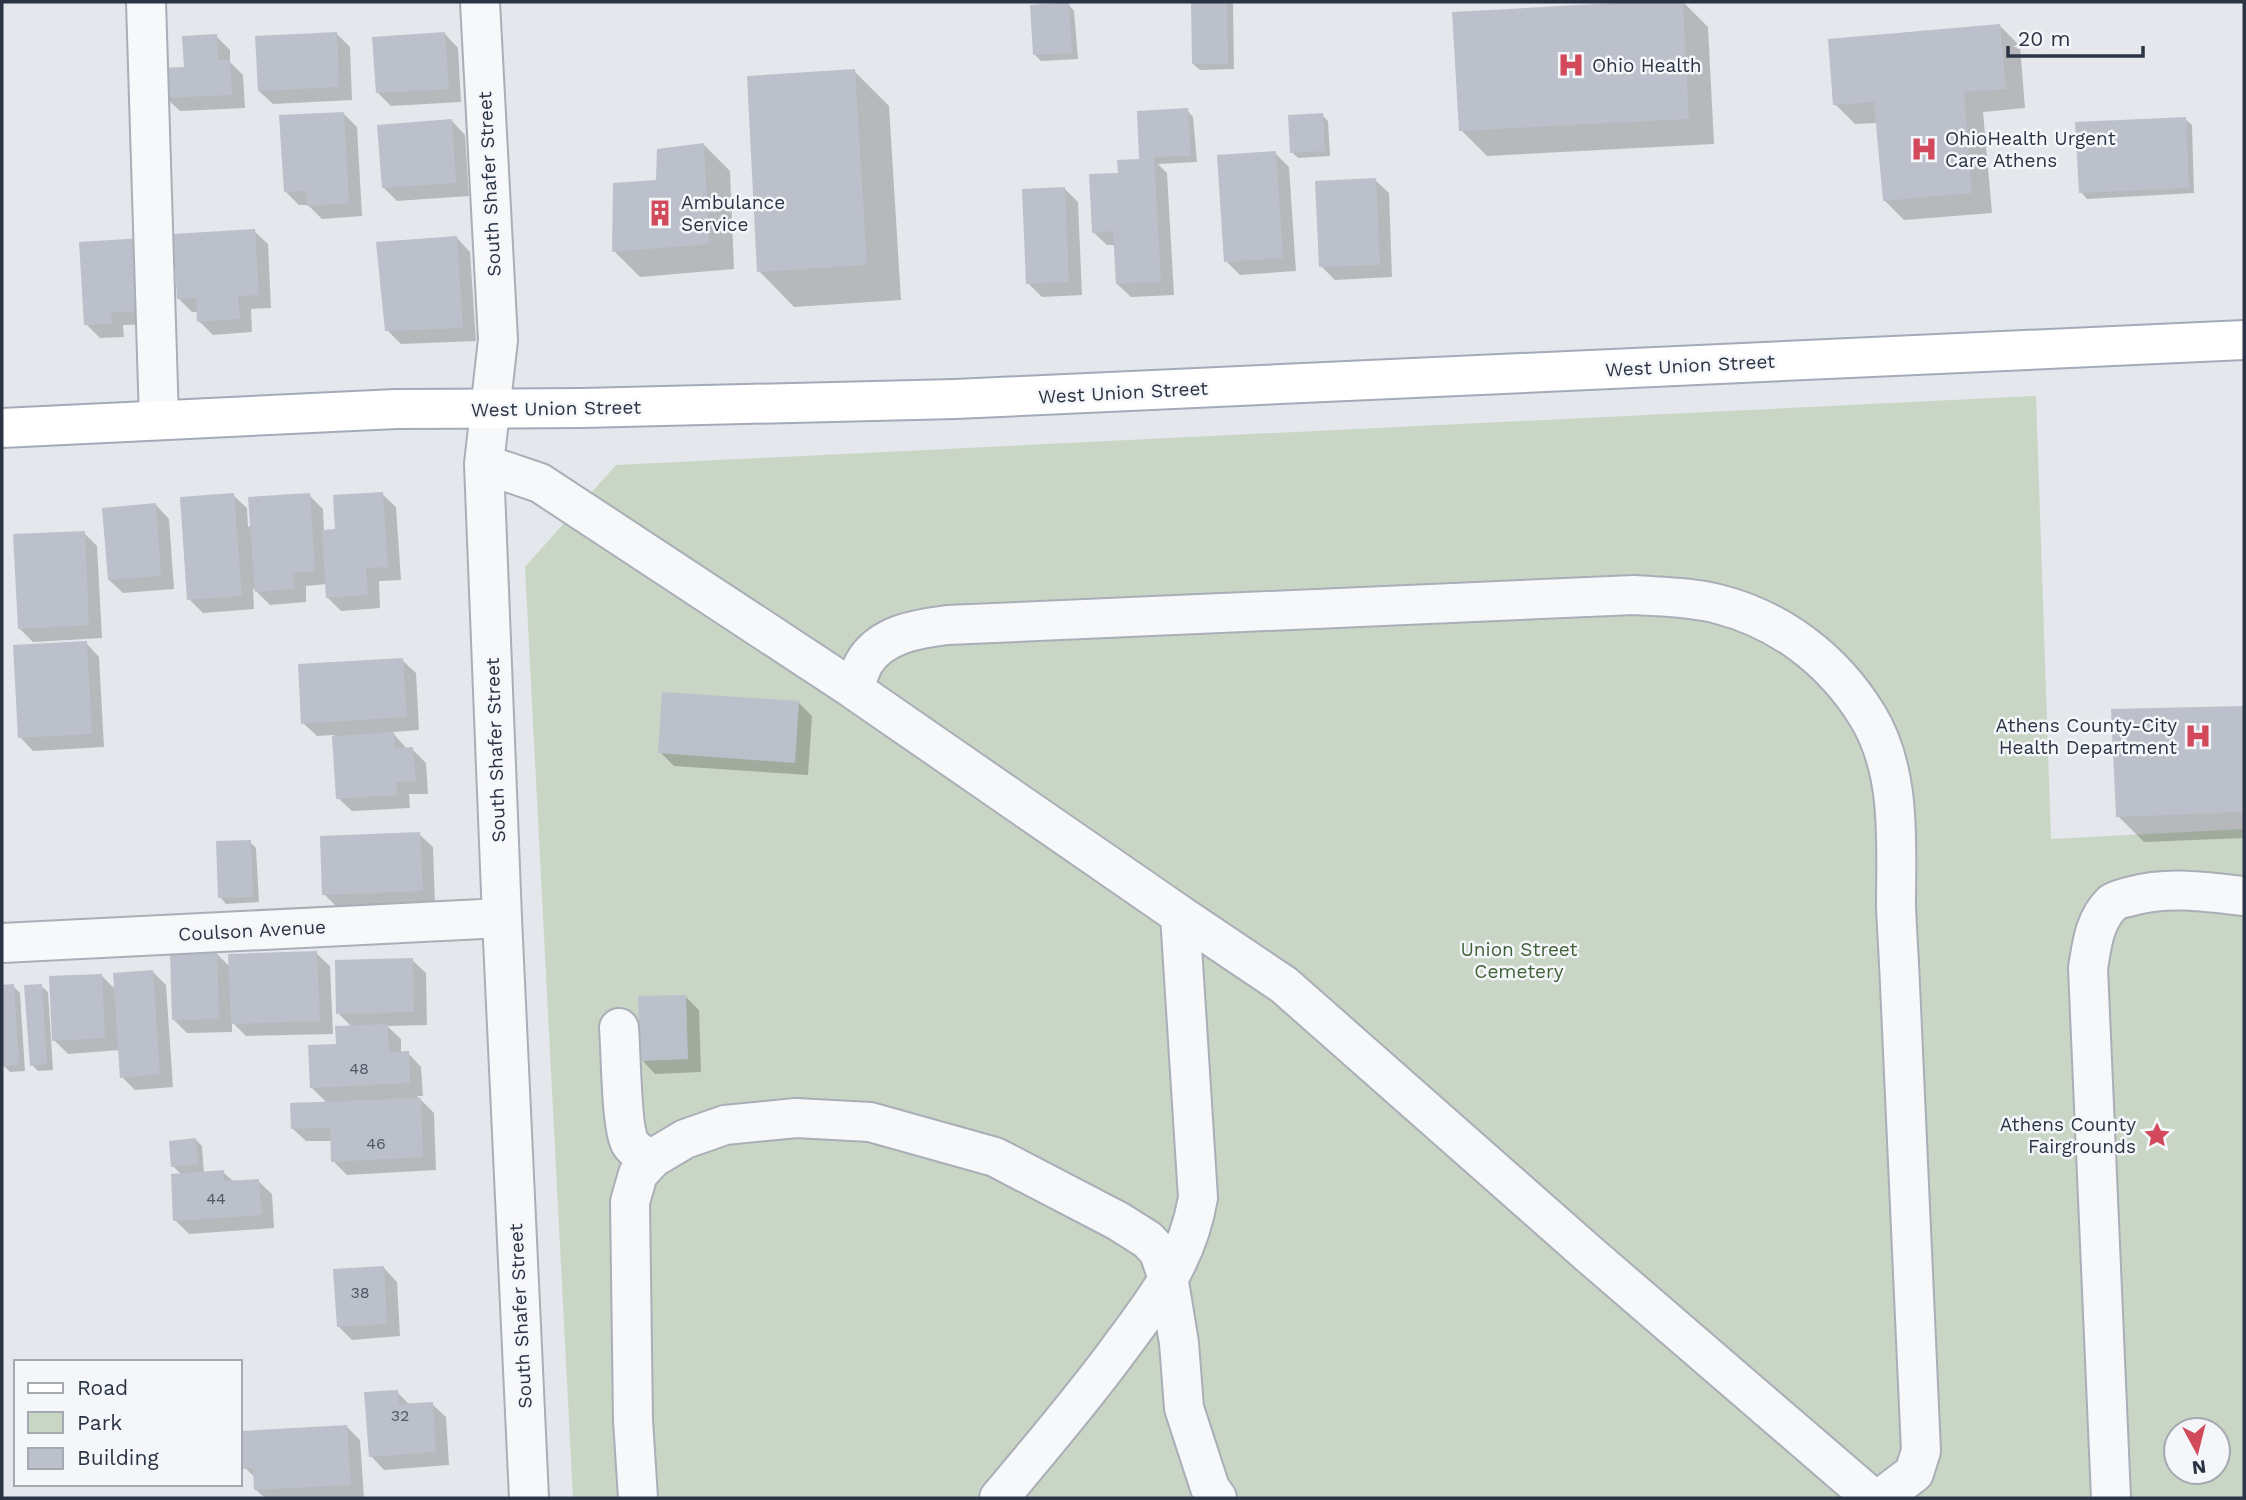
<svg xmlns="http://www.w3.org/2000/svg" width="2246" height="1500" font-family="'Work Sans',sans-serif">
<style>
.green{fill:#c9d6c5;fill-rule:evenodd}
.shadow{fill:#0003}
.building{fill:#bbc0ca}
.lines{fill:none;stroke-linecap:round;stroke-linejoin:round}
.minor-casing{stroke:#a9aeb7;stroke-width:42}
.major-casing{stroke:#a3abb8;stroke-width:42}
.minor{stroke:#f7f8fa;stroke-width:38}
.major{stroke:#fff;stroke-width:38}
.labels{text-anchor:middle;stroke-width:5;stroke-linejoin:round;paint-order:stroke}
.number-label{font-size:16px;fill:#4f5766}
.poi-label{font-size:19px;fill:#2b3445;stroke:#f4f6f9;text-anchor:start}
.street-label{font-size:19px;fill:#2b3445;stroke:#f4f6f9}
.park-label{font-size:19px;fill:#3f6138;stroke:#f4f6f9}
</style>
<rect width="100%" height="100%" fill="#e4e7ec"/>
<path class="green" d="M2036,396L2051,839L2244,829V1498H573L525,567L616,465ZM2176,1430H2218V1472H2176Z"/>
<path class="shadow" d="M1192,2H1231L1233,4L1234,69L1200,70L1193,64Z
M1664,2H1683L1708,27L1714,144L1487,156L1461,130L1454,14Z
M1068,4L1074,11L1078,59L1041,61L1035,55Z
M2000,26L2020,46L2025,108L1983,112L1992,213L1904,220L1884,200L1878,123L1855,124L1835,104Z
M336,33L350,47L352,100L273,104L259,91Z
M445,34L458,48L461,102L391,106L378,93Z
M216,36L230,50V62L243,75L245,108L180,111L166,98L185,69Z
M854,71L889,106L901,300L794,307L759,271Z
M1187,110L1193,117L1197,162L1158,164L1167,173L1174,295L1131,297L1117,284L1115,245H1107L1093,232L1119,175L1141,160Z
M343,113L357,127L362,216L322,219L308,205H299L286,192Z
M1322,115L1328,121L1330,156L1298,158L1292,152Z
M2185,119L2192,125L2194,193L2087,199L2081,192Z
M452,121L465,135L469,196L397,201L383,187Z
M704,145L730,171L734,269L640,277L614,251L658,181Z
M1275,153L1289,167L1296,271L1240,275L1226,261Z
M1375,180L1389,193L1392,277L1335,280L1321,266Z
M1065,189L1078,202L1082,295L1042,297L1028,283Z
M254,231L268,244L271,308L251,309L252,332L213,335L199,321V312H192L178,298Z
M457,238L470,252L476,341L401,344L387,330Z
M141,240L157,324L123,325L124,337L100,338L86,324Z
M382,494L396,507L401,580L379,581L380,608L341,611L327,597V584L306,586V602L270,605L253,588L254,609L203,613L189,599L233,495L247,508L248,527L309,495L323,509L324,532L337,531Z
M156,505L169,519L174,589L123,593L109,580Z
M84,533L97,546L102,638L33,642L19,628Z
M86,643L99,657L104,747L33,751L20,737Z
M402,660L416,673L419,730L392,732L407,749H412L426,763L428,794H409L410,808L352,811L338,798L334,735L317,736L303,723Z
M798,702L812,716L808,775L674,766L660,752Z
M2244,708V838L2144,842L2118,816L2113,711Z
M419,834L433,847L435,904L338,908L324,894Z
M250,842L256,848L259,902L226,904L220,897Z
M316,953L330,966L333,1034L246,1036L232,1022V1032L187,1033L174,1020L217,954L231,968Z
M412,960L426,973L427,1025L387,1026L401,1039V1053H408L421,1067L423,1096H417L434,1113L436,1170L347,1175L333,1161L332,1141H306L292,1128L327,1103L311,1087L352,1027L338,1013Z
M152,971L166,985L173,1087L135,1090L122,1077L120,1050L68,1054L52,1038L101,975L116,990Z
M13,986L20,993L25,1071L10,1072L2,1064V987Z
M41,986L48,992L53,1070L38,1071L32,1065Z
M685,996L699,1010L701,1072L655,1074L642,1060Z
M196,1140L202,1146L204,1173L223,1172L234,1182L258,1181L272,1194L274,1228L189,1234L175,1220L182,1175L173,1166Z
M384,1268L397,1282L400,1336L352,1340L338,1326Z
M397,1392L410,1405L432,1404L446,1417L449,1465L384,1470L371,1456Z
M347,1427L360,1440L364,1498H265L255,1489V1477L245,1468Z"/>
<path class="building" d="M1069,2L1072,53L1033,55L1030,5Z
M1191,2H1227L1228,64H1192Z
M1633,2H1683L1689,119L1459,131L1452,12Z
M2000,24L2006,89L1964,92L1972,193L1883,201L1874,102L1833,105L1828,39Z
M337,32L339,87L258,91L255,36Z
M445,32L449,89L376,93L372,37Z
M217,34L218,60H230L232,95L165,98L163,68L184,67L182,36Z
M855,69L867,265L757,272L747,76Z
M1188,108L1191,156L1154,157L1161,282L1116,284L1113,231L1092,233L1089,174L1118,173L1117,160L1139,159L1137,111Z
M344,112L349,203L307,206L306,191L284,192L279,115Z
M1323,113L1325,151L1290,153L1288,115Z
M2186,117L2189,188L2079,193L2075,122Z
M452,119L456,183L382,188L377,125Z
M704,143L709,244L612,252L613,183L656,180L657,149Z
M1276,151L1283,258L1224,262L1217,155Z
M1376,178L1380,265L1319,267L1315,181Z
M1065,187L1069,282L1026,284L1022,189Z
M255,229L259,295L238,296L240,319L197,322L196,298L177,299L173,234Z
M457,236L463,328L385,331L376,242Z
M142,238L144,311L111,312L112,324L84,325L79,242Z
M383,492L388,567L366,568L368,595L326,598L322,530L335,529L333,495Z
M234,493L242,596L187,600L180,497Z
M310,493L315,571L293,573L294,589L255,592L248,497Z
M156,503L161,576L108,580L102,508Z
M85,531L89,625L18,629L13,534Z
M87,641L92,734L18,738L13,645Z
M403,658L407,717L301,724L298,664Z
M662,692L799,701L795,763L658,753Z
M2244,706V812L2116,817L2111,709Z
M394,732L395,748L413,747L416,781L396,782L397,795L336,799L332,736Z
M420,832L423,891L322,895L320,836Z
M251,840L253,897L218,898L216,841Z
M317,951L320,1021L231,1024L228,954Z
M217,953L219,1019L172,1020L170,954Z
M413,958L414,1012L336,1014L335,960Z
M153,970L160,1074L120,1078L113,973Z
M102,974L105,1038L52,1041L49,976Z
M14,984L19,1065L2,1067V985Z
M42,984L47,1064L30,1066L24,985Z
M686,995L688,1059L640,1061L638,996Z
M388,1024L389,1052L409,1051L410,1083L310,1088L308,1045L336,1044L335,1026Z
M421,1098L423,1157L331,1162L330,1128L291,1129L290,1103Z
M196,1138L198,1164L171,1167L169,1141Z
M224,1170V1181L259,1179L262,1215L173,1221L171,1174Z
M384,1266L387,1324L337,1327L333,1269Z
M398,1390L399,1404L433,1402L436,1452L369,1457L364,1392Z
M347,1425L351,1485L254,1490L253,1468L243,1469L242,1431Z"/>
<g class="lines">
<g class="minor-casing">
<path id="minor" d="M146,2L159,420
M480,2L498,340L484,464L502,918L529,1498
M484,464L540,483L853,689L1180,915L1198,1198C1187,1261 1157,1298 1120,1348C1082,1400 1040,1449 999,1498
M853,689C857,680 860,671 864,663C881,634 917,629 947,625L1634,595C1662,597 1691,597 1718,604C1781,620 1833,660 1867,715C1902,771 1896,843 1896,906C1897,932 1899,959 1900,985C1907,1141 1914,1296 1921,1451L1914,1473L1881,1498
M1180,915L1284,985L1590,1255L1872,1498
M2,943L502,918
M619,1028C621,1050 621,1127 630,1143C635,1151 645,1156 653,1158
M638,1498L633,1420L630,1202L638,1174L653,1158L685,1139L725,1125L796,1118L870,1122L995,1157L1118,1221L1148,1240L1159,1252L1169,1282L1179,1343L1184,1408L1210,1488L1217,1498
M2111,1498L2088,968C2092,944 2094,921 2112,903C2117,899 2125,898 2132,896C2169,886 2206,892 2244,896"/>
</g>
<g class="major-casing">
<path id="major" d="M2,428L396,409L582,408L955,399L2244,340"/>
</g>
<use href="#minor" class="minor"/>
<use href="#major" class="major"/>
</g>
<defs>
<g id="hospital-bare" transform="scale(2.1)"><path d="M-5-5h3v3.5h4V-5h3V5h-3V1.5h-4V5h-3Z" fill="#d1495b" stroke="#f4f6f9" stroke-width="2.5" paint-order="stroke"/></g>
<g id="building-bare" transform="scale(2.1)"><path d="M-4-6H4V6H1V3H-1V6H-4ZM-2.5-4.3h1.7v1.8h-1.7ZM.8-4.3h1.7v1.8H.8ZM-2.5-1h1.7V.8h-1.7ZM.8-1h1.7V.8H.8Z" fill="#d1495b" stroke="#f4f6f9" stroke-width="2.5" paint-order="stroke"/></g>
<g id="sight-bare" transform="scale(2.1)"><path d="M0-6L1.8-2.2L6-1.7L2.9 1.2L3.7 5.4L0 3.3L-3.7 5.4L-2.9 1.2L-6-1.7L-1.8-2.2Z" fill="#d1495b" stroke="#f4f6f9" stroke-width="2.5" paint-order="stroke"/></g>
</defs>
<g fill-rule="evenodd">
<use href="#hospital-bare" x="1571" y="65"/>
<use href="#hospital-bare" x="1924" y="149"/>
<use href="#building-bare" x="660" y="213"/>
<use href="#hospital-bare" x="2198" y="736"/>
<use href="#sight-bare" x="2157" y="1135"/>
</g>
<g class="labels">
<g class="number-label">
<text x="359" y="1074">48</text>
<text x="376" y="1149">46</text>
<text x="216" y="1204">44</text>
<text x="360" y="1298">38</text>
<text x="400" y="1421">32</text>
</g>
<g class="poi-label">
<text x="1592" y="72">Ohio Health</text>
<text x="1945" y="145">OhioHealth Urgent<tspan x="1945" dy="22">Care Athens</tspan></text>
<text x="681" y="209">Ambulance<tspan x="681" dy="22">Service</tspan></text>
<text x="2177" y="732" text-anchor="end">Athens County-City<tspan x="2177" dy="22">Health Department</tspan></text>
<text x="2136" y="1131" text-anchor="end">Athens County<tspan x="2136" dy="22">Fairgrounds</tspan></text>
</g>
<g class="street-label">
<text transform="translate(489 184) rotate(-93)" y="7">South Shafer Street</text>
<text transform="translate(1690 365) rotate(-3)" y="7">West Union Street</text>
<text transform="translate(1123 392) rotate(-3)" y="7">West Union Street</text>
<text transform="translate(556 408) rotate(-1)" y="7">West Union Street</text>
<text transform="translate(495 750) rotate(-92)" y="7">South Shafer Street</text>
<text transform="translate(252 930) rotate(-3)" y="7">Coulson Avenue</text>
<text transform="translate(520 1316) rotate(-93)" y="7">South Shafer Street</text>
</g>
<g class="park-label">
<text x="1519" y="956">Union Street<tspan x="1519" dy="22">Cemetery</tspan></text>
</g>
</g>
<rect width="2246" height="1500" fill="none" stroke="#2b3445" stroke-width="7"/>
<rect x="14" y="1360" width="228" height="126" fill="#f4f6f9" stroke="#a4a8b1" stroke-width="2"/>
<rect x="28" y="1383" width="35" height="10" fill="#ffffff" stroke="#a4a8b1" stroke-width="2"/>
<text x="77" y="1395" font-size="21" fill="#2b3445">Road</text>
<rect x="28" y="1412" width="35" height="21" fill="#c9d6c5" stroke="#a4a8b1" stroke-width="2"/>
<text x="77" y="1430" font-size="21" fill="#2b3445">Park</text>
<rect x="28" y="1448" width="35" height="21" fill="#bbc0ca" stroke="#a4a8b1" stroke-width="2"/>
<text x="77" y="1465" font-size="21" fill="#2b3445">Building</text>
<g transform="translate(2197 1451) rotate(173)"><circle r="33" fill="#f4f6f9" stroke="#a4a8b1" stroke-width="2"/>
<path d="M0-5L12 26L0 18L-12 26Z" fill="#d1495b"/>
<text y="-10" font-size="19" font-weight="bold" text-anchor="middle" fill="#2b3445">N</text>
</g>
<path d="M2008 46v10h135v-10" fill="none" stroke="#2b3445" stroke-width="3.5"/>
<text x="2018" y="46" font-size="21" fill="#2b3445" stroke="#f4f6f9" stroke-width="5" paint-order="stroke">20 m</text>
</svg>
